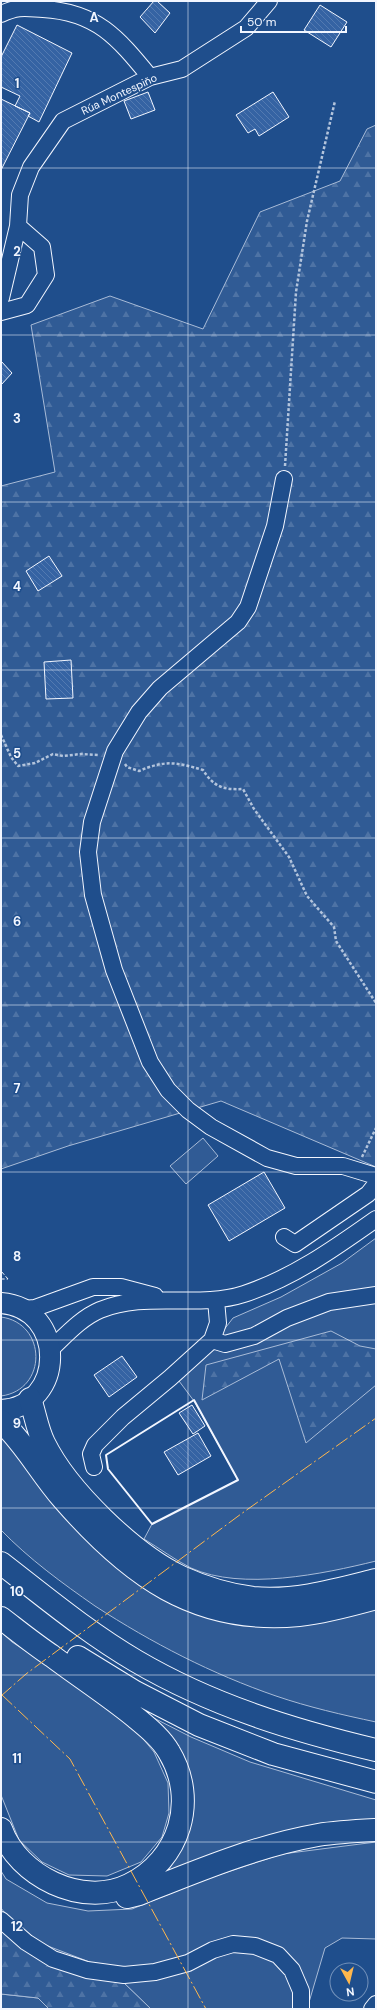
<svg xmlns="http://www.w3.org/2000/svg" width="377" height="2010" font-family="'DM Sans',sans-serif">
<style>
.green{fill:#305b95;stroke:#a8bbd7}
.forest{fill:url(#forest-firs);stroke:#a8bbd7}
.building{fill:url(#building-back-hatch);stroke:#f2f6ff}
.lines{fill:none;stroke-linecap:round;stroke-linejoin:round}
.minor-casing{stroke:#f2f6ff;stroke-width:18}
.major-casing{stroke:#f2f6ff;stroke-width:22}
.highway-casing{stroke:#f2f6ff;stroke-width:24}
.path{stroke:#b3c4dc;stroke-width:2.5;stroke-dasharray:3 2;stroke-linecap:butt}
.minor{stroke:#1f4e8c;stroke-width:16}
.major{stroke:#1f4e8c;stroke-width:20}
.highway{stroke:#1f4e8c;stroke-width:22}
.fence{stroke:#f2f6ff;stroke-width:1;stroke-dasharray:5 2;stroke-linecap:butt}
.wall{stroke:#f2f6ff;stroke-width:2}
.power{stroke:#ffb74d;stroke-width:1;stroke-dasharray:14 3 2 3;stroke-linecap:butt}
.grid{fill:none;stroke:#f2f6ff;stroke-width:1;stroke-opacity:0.55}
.labels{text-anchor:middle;stroke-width:3;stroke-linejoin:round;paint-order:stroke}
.street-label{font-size:11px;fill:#f2f6ff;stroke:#1f4e8c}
.grid-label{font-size:13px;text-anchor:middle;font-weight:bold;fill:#f2f6ff;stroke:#1f4e8c;stroke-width:3;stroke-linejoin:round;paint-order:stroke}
</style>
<defs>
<pattern id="forest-firs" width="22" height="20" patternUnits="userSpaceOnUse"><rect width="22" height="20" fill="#305b95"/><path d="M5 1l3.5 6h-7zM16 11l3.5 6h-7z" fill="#4e73a5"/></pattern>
<pattern id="building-back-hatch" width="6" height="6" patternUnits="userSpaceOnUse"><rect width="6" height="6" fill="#3563a3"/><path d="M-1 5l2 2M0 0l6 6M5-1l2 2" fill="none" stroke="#537ab1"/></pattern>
</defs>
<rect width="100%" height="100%" fill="#1f4e8c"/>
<path class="green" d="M203,1138L218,1156L186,1184L170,1166Z
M376,1238V1561C323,1574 242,1591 191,1568C175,1560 159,1548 144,1539L152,1524L238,1480L194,1401L179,1381L206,1353L233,1318L281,1297L342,1263Z
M1,1317C47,1323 48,1390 1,1396Z
M1,1434L73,1527L109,1561L148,1589L376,1608V1722C343,1715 308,1707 276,1696C212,1674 152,1643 95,1606C62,1583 29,1559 1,1530Z
M1,1632L12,1642L124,1716L154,1752L168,1783L169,1813L162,1837L141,1862L107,1876L69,1875L42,1862L19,1840L1,1795Z
M146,1714L191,1737L250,1762L376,1800V1822L152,1882L190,1823Z
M376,1842V1939L342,1938L325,1948L307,2009H151L124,1983L44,1946L7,1916L1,1908V1871L6,1879L47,1903L88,1911L132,1909L209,1878L282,1854Z
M1,1994L38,1998L49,2009H1Z"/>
<path class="forest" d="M376,125V1167L221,1101L68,1146L1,1169V486L55,472L31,325L110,296L203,329L260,212L340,181L367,129Z
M331,1331L360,1346L376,1349V1385L306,1443L279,1359L202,1400L206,1365Z
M1,1928L100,1966L124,1983L151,2009H49L38,1998L1,1994Z"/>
<path class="building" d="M154,1H157L170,13L155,33L140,17Z
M320,5L347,22L331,47L304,30Z
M17,25L72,53L39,122L28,116L30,113L15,106L20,96L1,87V57Z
M148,92L155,110L131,119L124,101Z
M273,92L289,117L259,136L255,129L248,133L236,115Z
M1,99L30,113L1,170Z
M1,361L12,373L1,385Z
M49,556L62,576L38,591L26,571Z
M71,660L73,698L46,699L44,662Z
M264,1172L285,1208L229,1241L208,1205Z
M122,1356L137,1377L109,1397L94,1375Z
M192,1405L205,1426L193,1434L179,1413Z
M198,1433L211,1456L178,1475L164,1452Z"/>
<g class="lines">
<g class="minor-casing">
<path id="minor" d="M1,14C19,6 24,8 43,9C97,12 118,38 150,77
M1,298L18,226L20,195L31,167L63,121L150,77L182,69L246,28L269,1
M1,312L27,305L46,275L42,247L18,226
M284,479L275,526L248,607L238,622L160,688L139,712L115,751L92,822L88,852L93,895L114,970L150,1062L168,1090L188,1110L211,1127L267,1158L296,1166H343L376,1176
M284,1237L295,1244L368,1194L376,1184
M23,1309L35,1308L93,1287H121L155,1296
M212,1340L225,1344L254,1336L287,1318L329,1302L376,1295
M51,1349C66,1335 81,1318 100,1310C146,1291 198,1309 244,1294C293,1278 335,1248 376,1219
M94,1467L91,1454L95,1445L123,1417L170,1378L212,1340L218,1323L216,1300
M1,1920L26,1942L53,1959L87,1970L124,1975L155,1972L188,1963L213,1950L233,1944L255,1946L278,1955L292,1970L301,1991V2009
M372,2009L376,2004"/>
</g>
<g class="major-casing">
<path id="major" d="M1,1303C67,1308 66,1407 1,1410"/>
</g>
<g class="highway-casing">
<path id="highway" d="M30,1399C35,1413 37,1429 44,1443C67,1490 133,1554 181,1577C203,1587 229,1595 253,1598C295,1602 336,1590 376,1580
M1,1421C26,1445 41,1474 63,1499C128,1574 195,1625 299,1615C325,1612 351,1605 376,1598
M1,1563C45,1597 88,1633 136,1661C211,1705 292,1730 376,1750
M1,1618C18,1631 34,1644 52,1656C80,1677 108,1695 135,1717C147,1727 161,1738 169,1752C198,1800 180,1860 129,1885C82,1908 18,1876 1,1829
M78,1657L135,1692L199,1725L273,1754L376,1782
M127,1897L139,1894C197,1871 256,1846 318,1835C337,1832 357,1831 376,1830"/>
</g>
<path class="path" d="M285,466L296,292L307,221L335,101
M1,735L11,757L18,766L35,763L53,754L63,756L81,754L99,755
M125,764L127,767L139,771C165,760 176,762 203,770C214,787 223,790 243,789L254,809L289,857L307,896L334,927L336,941L376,1003
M362,1157L376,1128"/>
<use href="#minor" class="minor"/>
<use href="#major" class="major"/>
<use href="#highway" class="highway"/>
<path class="fence" d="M1,1271L8,1279H1"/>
<path class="wall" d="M194,1400L238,1480L152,1524L108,1469L106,1455Z"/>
<path class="power" d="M2,1695L70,1759L206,2009
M1,1696L26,1674L241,1514L376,1418"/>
</g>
<path class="grid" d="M188,1V2009M1,168H376M1,335H376M1,502H376M1,670H376M1,838H376M1,1005H376M1,1172H376M1,1340H376M1,1508H376M1,1675H376M1,1842H376"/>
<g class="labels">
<g class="street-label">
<text transform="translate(119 94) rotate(-25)" y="4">Rúa Montespiño</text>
</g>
</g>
<g class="grid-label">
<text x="94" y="22">A</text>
<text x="17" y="88">1</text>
<text x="17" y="256">2</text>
<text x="17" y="423">3</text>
<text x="17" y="591">4</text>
<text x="17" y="758">5</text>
<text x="17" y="926">6</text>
<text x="17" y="1093">7</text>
<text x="17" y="1261">8</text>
<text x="17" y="1428">9</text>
<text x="17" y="1596">10</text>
<text x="17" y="1763">11</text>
<text x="17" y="1931">12</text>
</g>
<rect width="377" height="2010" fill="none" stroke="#f2f6ff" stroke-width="4"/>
<g transform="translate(349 1982) rotate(172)"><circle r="19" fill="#1f4e8c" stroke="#7391ba"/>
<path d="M0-3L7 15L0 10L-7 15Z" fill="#ffb74d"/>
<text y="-6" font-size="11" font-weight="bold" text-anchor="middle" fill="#f2f6ff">N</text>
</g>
<path d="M241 26v6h105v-6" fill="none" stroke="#f2f6ff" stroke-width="2"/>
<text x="247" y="26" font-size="12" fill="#f2f6ff" stroke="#1f4e8c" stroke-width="3" paint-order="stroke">50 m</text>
</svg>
